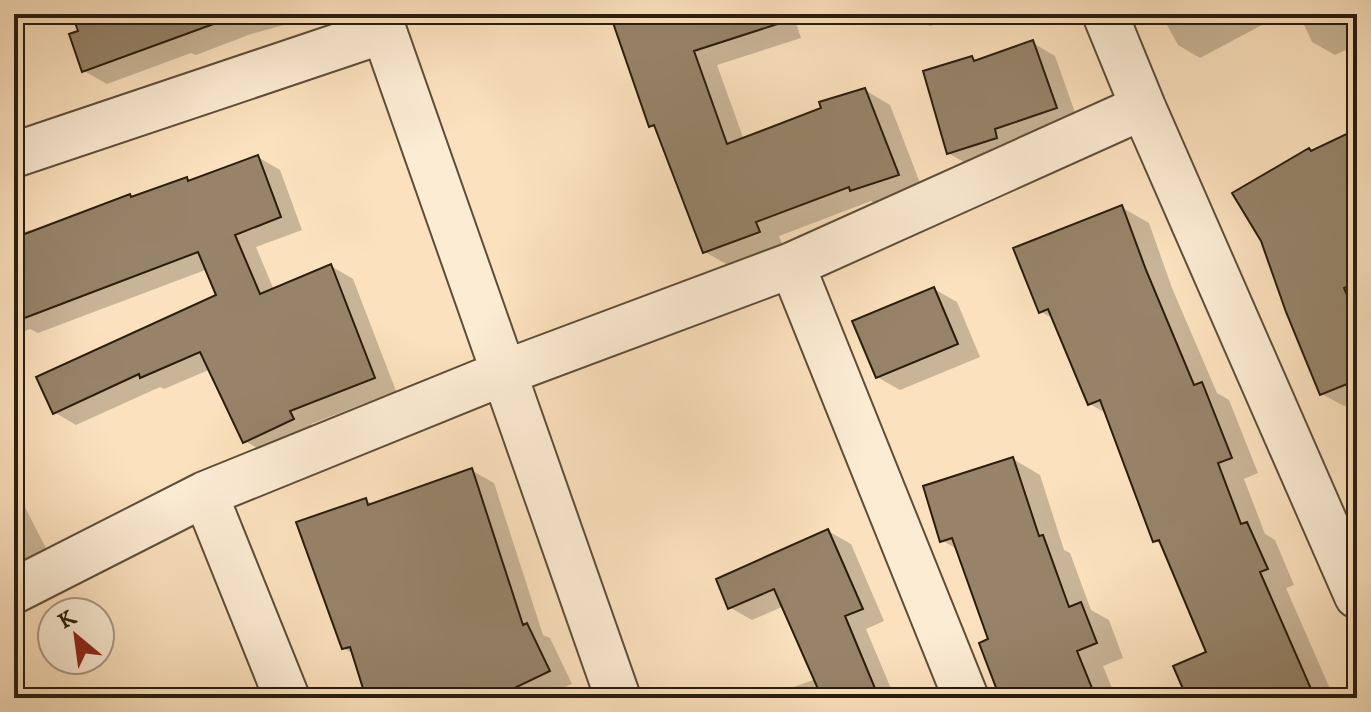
<svg xmlns="http://www.w3.org/2000/svg" width="1371" height="712" font-family="'IM FELL English',serif">
<style>
.shadow{fill:#0003}
.building{fill:#968369;stroke:#291d0d;stroke-width:2}
.lines{fill:none;stroke-linecap:round;stroke-linejoin:round}
.minor-casing{stroke:#5e4e39;stroke-width:48}
.minor{stroke:#fcecd4;stroke-width:44}
</style>
<rect width="100%" height="100%" fill="#fbe1bd"/>
<filter id="stains"><feTurbulence type="fractalNoise" baseFrequency=".0025" numOctaves="4"/><feColorMatrix values="0 0 0 0 .2 0 0 0 0 .09 0 0 0 0 .02 0 0 0 .5 -.17"/></filter>
<radialGradient id="worn" r=".72"><stop offset=".6" stop-color="#630" stop-opacity="0"/><stop offset="1" stop-color="#630" stop-opacity=".3"/></radialGradient>
<path class="shadow" d="M78,14H323L251,34L196,55L191,53L107,84L84,71Z
M612,14H793L801,38L717,65L744,140L865,90L890,105L922,188L876,204L871,201L779,236L783,246L730,266L705,252L658,129L651,125Z
M909,14H965L930,26Z
M1161,14H1256L1262,25L1200,58L1178,45Z
M1299,14H1357V45L1335,55L1312,42Z
M1033,43L1055,56L1078,121L971,166L948,153L972,58L978,61Z
M1357,131V401L1344,406L1322,394L1312,152Z
M258,157L280,170L302,230L256,247L274,290L331,266L353,279L396,391L311,424L315,432L267,454L245,441L211,369L164,389L160,387L76,425L54,412L219,296L208,269L38,333L30,329L14,335V236L30,230L34,233Z
M1121,207L1149,223L1172,288L1217,393L1229,400L1258,473L1244,479L1265,534L1275,540L1294,585L1286,588L1334,698H1190L1209,653L1163,546L1154,540L1107,414L1090,404L1054,319L1041,312Z
M934,289L957,302L980,357L900,390L877,377Z
M1013,459L1040,475L1064,550L1070,553L1091,610L1109,620L1123,658L1103,666L1116,698H1003L990,640L958,550L942,540Z
M471,470L494,483L543,635L550,638L572,684L541,698H368L354,654L343,648L366,500L374,505Z
M14,486L48,552L14,582Z
M828,531L851,544L884,621L866,629L895,698H763L816,679L784,606L752,620L729,607Z"/>
<path class="building" d="M72,14H230V18L82,72L69,34L78,31Z
M610,14H786L787,21L694,51L727,144L821,108L819,102L865,88L899,175L850,191L849,187L756,222L760,232L703,253L654,125L649,127Z
M1033,40L1057,108L995,129L997,138L947,154L923,71L972,56L974,61Z
M1357,129V283L1344,288L1357,318V380L1320,395L1286,312L1261,241L1232,193L1309,148L1311,151Z
M258,155L281,217L235,235L260,294L331,264L375,378L290,411L294,419L243,443L200,352L140,378L139,374L53,414L36,377L216,295L198,252L14,322V238L130,194L131,197L187,177L188,181Z
M1122,205L1146,270L1194,385L1202,382L1232,458L1218,463L1241,524L1247,522L1268,569L1260,572L1315,698H1187L1173,666L1206,652L1159,540L1153,542L1100,400L1088,405L1048,309L1039,313L1013,248Z
M934,287L958,344L876,378L852,321Z
M1013,457L1039,536L1043,535L1069,607L1081,602L1097,643L1077,651L1096,698H1000L979,643L988,639L952,538L940,542L923,486Z
M472,468L523,625L527,623L550,671L508,691L511,698H366L350,647L342,649L296,522L366,498L368,505Z
M828,529L863,609L845,616L879,698H822L774,589L728,609L716,579Z"/>
<g class="lines">
<g class="minor-casing">
<path id="minor" d="M378,14L618,698
M1105,14L1143,107L1357,596
M14,155L383,31
M792,265L966,698
M205,494L287,698
M14,591L205,494L506,372L792,265L1143,107"/>
</g>
<use href="#minor" class="minor"/>
</g>
<rect width="1371" height="712" fill="none" stroke="#fbe1bd" stroke-width="48"/>
<rect x="16" y="16" width="1339" height="680" fill="none" stroke="#291d0d" stroke-width="4"/>
<rect x="24" y="24" width="1323" height="664" fill="none" stroke="#291d0d" stroke-width="2"/>
<g transform="translate(76 636) rotate(331)"><circle r="38" fill="#fcecd4" stroke="#a89984" stroke-width="2"/>
<path d="M0-6L14 30L0 20L-14 30Z" fill="#8f2418"/>
<text y="-12" font-size="22" font-weight="bold" text-anchor="middle" fill="#291d0d">K</text>
</g>
<rect width="100%" height="100%" filter="url(#stains)"/>
<rect width="100%" height="100%" fill="url(#worn)"/>
</svg>
